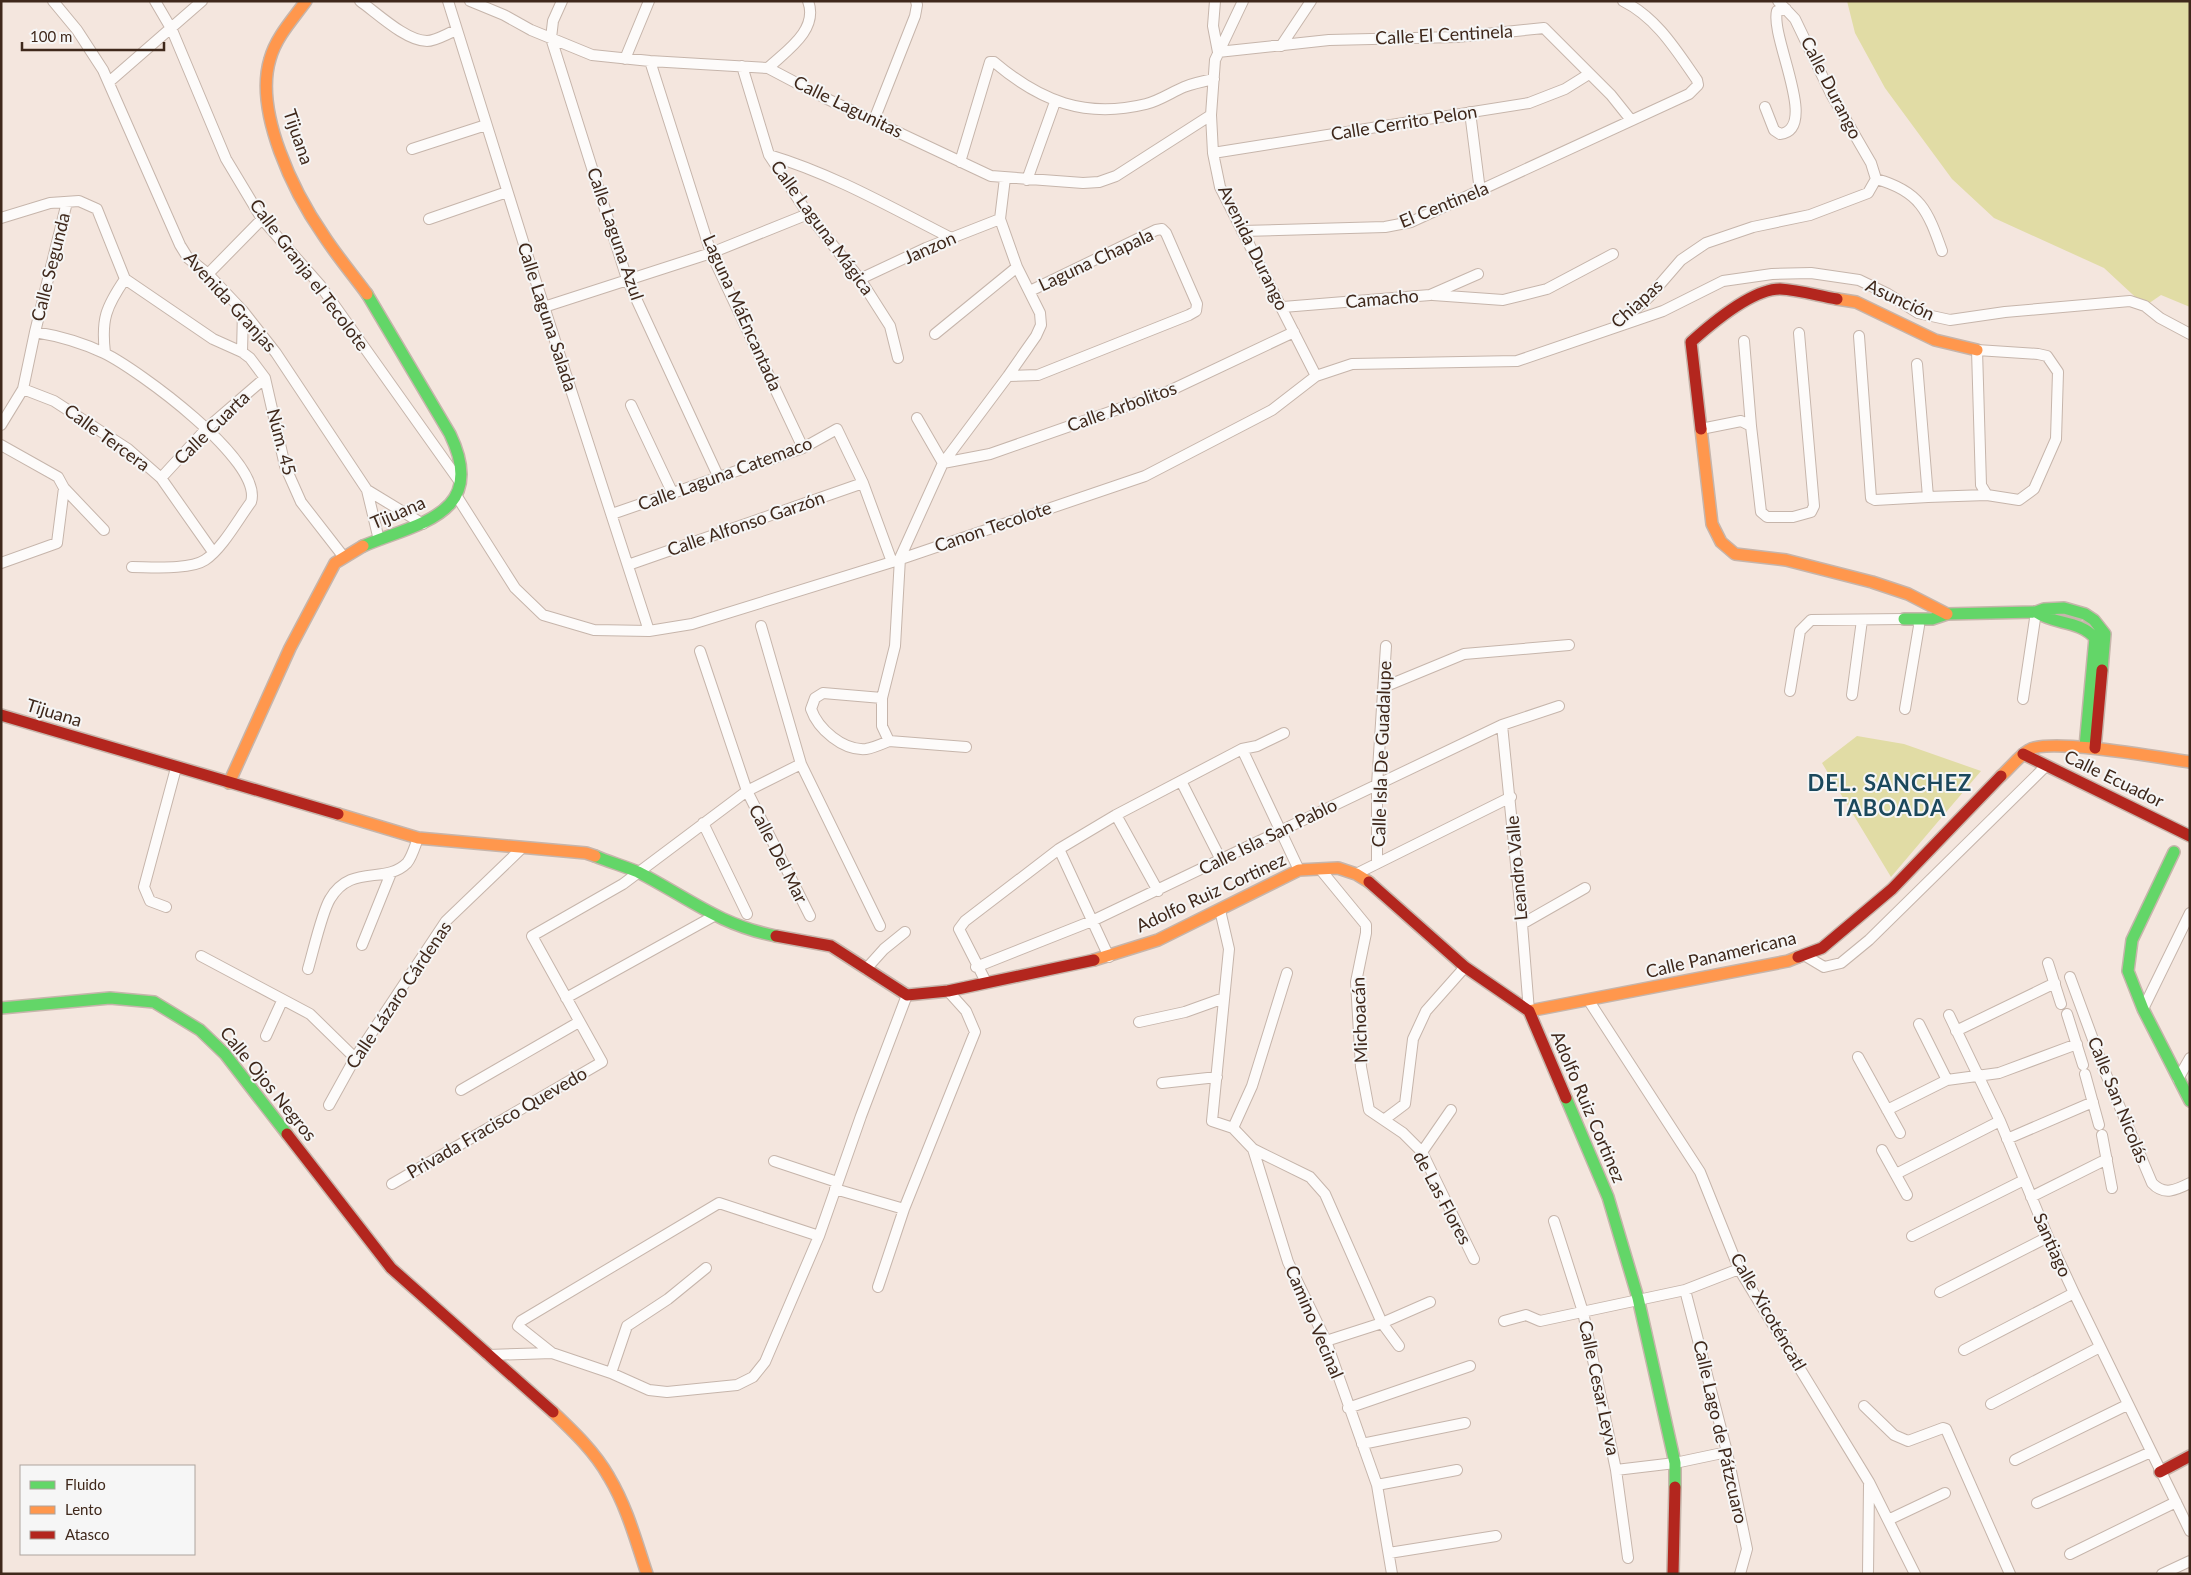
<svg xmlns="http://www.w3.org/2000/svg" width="2191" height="1575" font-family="Lato,sans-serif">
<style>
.green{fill:#e1dca5}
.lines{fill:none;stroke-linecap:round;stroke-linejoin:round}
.street-casing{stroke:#c6b5ab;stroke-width:12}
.fast-casing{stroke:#c6b5ab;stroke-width:14}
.slow-casing{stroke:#c6b5ab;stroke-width:14}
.jam-casing{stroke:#c6b5ab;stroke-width:14}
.street{stroke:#fdfbfa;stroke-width:10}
.fast{stroke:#63d668;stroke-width:11}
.slow{stroke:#ff974d;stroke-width:11}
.jam{stroke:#b3261e;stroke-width:11}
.labels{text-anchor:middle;stroke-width:4;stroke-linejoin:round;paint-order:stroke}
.street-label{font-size:18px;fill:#3f281b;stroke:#f6f6f6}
.district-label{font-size:22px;font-weight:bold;letter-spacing:1px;fill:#1b485c;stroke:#f6f6f6}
</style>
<rect width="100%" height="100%" fill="#f4e6de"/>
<path class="green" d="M1847,1H2190V307L2161,295L2145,306L2104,268L1994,218L1952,179L1885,88L1855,33Z
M1857,736L1904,744L1981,771L1891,877L1822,763Z"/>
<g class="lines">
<g class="street-casing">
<path id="street" d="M53,1L77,30L103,70L180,245L188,258L208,274L243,311L276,353L367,490L379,540
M155,1L172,30L226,159L262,219L320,285L460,482
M360,1C377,13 406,41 427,41C436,41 448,33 457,30
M448,1L527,254L649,631
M470,1L504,15L531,30L592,55L650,61L768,68L825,98L991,176L1083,183L1099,182L1116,176L1211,115
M562,1L553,21L551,38L627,279L719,478
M1215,1L1213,26L1218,52L1329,40L1457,37L1544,28L1611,95L1631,120
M1243,1L1215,60L1211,115L1213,153L1220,187L1316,376
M1778,1L1795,19L1831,94L1871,163L1876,179
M1281,46L1311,1
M625,59L649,1
M650,61L711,253L803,448
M742,66L769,155L808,214L860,279L890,326L898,358
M768,68C786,51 819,30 808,1
M109,82L202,1
M1765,107L1774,130L1780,134C1820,129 1770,38 1777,11L1786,9
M1470,112L1480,191
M874,120L915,16L917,5L916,1
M412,149L486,125
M1213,153L1529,103L1565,89L1589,74
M769,155C833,174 892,208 951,238
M960,162L990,62H994C1040,101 1085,119 1146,104C1159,101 1172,92 1184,87C1194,83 1204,81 1214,79
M1876,179C1920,191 1928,211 1942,251
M1027,180L1055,102
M1,218L50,203L79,201L97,209L125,279L213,339L242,352L250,358L265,378L285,466L301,502L343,556
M429,219L507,192
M1242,231L1385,227L1411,222L1689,94L1698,85L1697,80C1676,50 1657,18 1623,1
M208,274L262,219
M860,279L926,248L1000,219
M1433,295L1503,300L1547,289L1613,254
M544,307L711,253L808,214
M1283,307L1430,295L1478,274
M1617,325L1649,297L1681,260L1706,243L1753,227L1810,215L1868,193L1876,179
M35,332C59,336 81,342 104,353C137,369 264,461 251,502C239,518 222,549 205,560C190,570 151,567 132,567
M935,334L1017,267
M1859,336L1871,498L1875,500L1928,497
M1744,341L1751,426
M1977,350L2038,354L2047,356L2058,372L2056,439L2034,489L2019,500L1987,495L1981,485Z
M242,352L243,311
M105,353C101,319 106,307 125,279
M1917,364L1928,497L1987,495
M1008,376L1038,375L1189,315L1196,311L1197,304L1166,233L1162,229L1156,230L1030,291
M23,389L54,401L128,449L161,478L213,552
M631,405L673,494
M917,418L943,463
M1,425L23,389L35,332L67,202
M1701,429L1741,421L1751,426L1761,512L1767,517H1793L1811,512L1814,506L1799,333
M1,445L58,477L64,488L104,530
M943,463L990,454L1167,392L1294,332
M161,478L207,428L265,378
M367,490L423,524
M456,495L515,588L543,615L594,630L649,631L692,624L892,562L1145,476L1272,410L1316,376L1352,364L1517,361L1663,311L1723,281L1772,274L1811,273L1859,280L1888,294L1918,313L1950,320L2005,312L2130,301L2145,306L2160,318L2190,334
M612,514L803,448L837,429L863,483L892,562
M1,563L57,543L64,488
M628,565L863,483
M761,626L801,764L880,926
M700,651L747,791L810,916
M1384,687L1464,654L1569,645
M1790,691L1800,631L1811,620L1904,619
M1852,695L1862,620
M882,698L823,693L815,698L811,709C818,729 843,751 866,749C873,748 882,744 889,741
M2023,699L2036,612
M1905,709L1919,626L1918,619
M1502,725L1522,924L1529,1011
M966,747L889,741L882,726V698L895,646L900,558L943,463L1008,376L1036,336L1041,325L1040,313L1017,267L1000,219L1005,178
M1242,749L1299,870
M1181,781L1221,860
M1116,815L1158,891
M703,823L747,914
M1059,849L1109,957
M1377,862V785L1386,646
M1320,869L1366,925V933L1356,982L1361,1067L1369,1110L1403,1133L1422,1152L1474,1259
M1356,874L1511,797
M166,907L150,901L144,887L176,768
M1220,910L1229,949L1212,1121L1233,1128L1253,1149L1288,1262L1326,1341L1377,1485L1392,1574
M1522,924L1585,888
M362,945L391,873
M1804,955L1824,967L1841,963L1869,940L2046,766
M201,956L310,1014L355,1058
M2048,963L2061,1004
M976,967L1092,921L1502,725L1559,706
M308,969C313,952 322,912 330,899C351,863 385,885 407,863C412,857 415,846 418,838
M866,969L884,949L905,932
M2070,977L2105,1072L2152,1183C2164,1196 2176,1190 2190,1183
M986,982L959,929L965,921L1059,849L1116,815L1242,749L1257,746L1284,733
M566,998L714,916
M1589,1001L1700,1172L1739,1269L1869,1482L1915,1574
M2143,1009L2190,913
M2067,1014L2083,1065
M1949,1015L2000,1121L2048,1237L2074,1293L2190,1531
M1139,1022L1185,1012L1224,998
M1919,1024L1947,1080
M1956,1031L2055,983
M266,1036L282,1001
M1858,1057L1900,1133
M2085,1074L2099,1125
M2178,1079L2190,1058
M1162,1083L1217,1077
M461,1090L579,1022
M329,1105L355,1058L446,921L521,849
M1887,1110L1947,1080L1999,1073L2077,1044
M1385,1119L1405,1104L1413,1039L1426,1011L1465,967
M1233,1128L1252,1086L1287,973
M2102,1135L2112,1188
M2007,1139L2093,1102
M1253,1149L1310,1177L1325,1194L1382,1323L1399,1346
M1882,1150L1907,1195
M1422,1152L1451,1110
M774,1161L837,1182
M1896,1174L2000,1121
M392,1184L602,1062L532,936L623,884L747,791L801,764
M835,1189L904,1209L975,1032L966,1011L948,991
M2031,1197L2107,1159
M1554,1221L1583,1312L1616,1470L1628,1558
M819,1236L719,1203L521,1321L518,1326L552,1353L611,1373L649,1390L667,1392L737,1385L753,1377L765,1362L819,1236L861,1116L907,995
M1912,1236L2024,1180
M878,1287L904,1209
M1685,1290L1727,1452L1747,1549L1740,1574
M1940,1292L2048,1237
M1504,1321L1526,1315L1540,1321L1685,1290L1739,1269
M1326,1341L1382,1323L1430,1302
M1964,1350L2074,1293
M488,1355L552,1353
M611,1373L627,1326L668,1299L706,1268
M1991,1404L2100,1347
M1864,1406L1894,1435L1908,1441L1943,1428L1946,1429L2010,1574
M1348,1408L1470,1366
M1362,1444L1465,1423
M2015,1460L2127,1405
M1616,1470L1675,1463L1727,1452
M1377,1485L1457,1470
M2037,1503L2151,1452
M1888,1520L1945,1493
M1389,1553L1496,1536
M2070,1554L2176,1502
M1868,1574L1869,1485
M2162,1574L2190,1561"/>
</g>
<g class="fast-casing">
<path id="fast" d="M363,546C417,523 489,515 450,434L367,294
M2036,612C2055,625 2079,620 2095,638L2085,747
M1904,619H1932L1947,614L2036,612L2044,609L2064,608L2085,614L2094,620L2105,634L2102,670
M2174,852L2132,940L2128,971L2143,1009L2190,1101
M595,856C609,862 624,866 638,872C687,897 719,925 776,936
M1,1008L110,998L154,1002L200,1030L225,1054L287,1134
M1566,1098L1608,1197L1638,1298L1675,1463V1487"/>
</g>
<g class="slow-casing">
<path id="slow" d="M306,1C293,19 276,37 270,59C254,112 294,193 324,236C337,256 353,275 367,294
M1837,299L1856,302L1935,340L1977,350
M1701,429L1712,524L1721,542L1735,554L1786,560L1872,582L1908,594L1947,614
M2001,776C2010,768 2019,756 2029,750C2049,737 2162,758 2190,762
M229,783L290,648L335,563L363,546
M338,814L418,838L586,853L595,856
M1094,960L1158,940L1299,870L1338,868L1356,874L1369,882
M1529,1011L1788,961L1798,957
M553,1412C574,1432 595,1452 609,1477C627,1507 636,1541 647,1574"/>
</g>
<g class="jam-casing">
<path id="jam" d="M1701,429L1691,342C1711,324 1752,289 1780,289C1799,290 1819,296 1837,299
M1,715L338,814
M2095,748L2102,670
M2023,754L2190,836
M1369,882L1465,967L1529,1011L1566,1098
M776,936L831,946L907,995L948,991L1094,960
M1798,957L1822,948L1892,889L2001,776
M287,1134L391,1268L553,1412
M2160,1472L2190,1456
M1673,1574L1675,1487"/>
</g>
<use href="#street" class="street"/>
<use href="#fast" class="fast"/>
<use href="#slow" class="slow"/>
<use href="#jam" class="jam"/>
</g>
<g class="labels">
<g class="street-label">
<text transform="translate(1444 35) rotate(-3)" y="6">Calle El Centinela</text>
<text transform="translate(1831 88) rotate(63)" y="6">Calle Durango</text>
<text transform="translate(848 107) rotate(26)" y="6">Calle Lagunitas</text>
<text transform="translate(1404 123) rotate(-9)" y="6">Calle Cerrito Pelon</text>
<text transform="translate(298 137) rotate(71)" y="6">Tijuana</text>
<text transform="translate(1444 205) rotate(-22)" y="6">El Centinela</text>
<text transform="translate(822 228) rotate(54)" y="6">Calle Laguna Mágica</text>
<text transform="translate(615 234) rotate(71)" y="6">Calle Laguna Azul</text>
<text transform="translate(930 248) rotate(-24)" y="6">Janzon</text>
<text transform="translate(1253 248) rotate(64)" y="6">Avenida Durango</text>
<text transform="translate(1096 260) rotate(-25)" y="6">Laguna Chapala</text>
<text transform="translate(51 267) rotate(-76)" y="6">Calle Segunda</text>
<text transform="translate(309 275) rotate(53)" y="6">Calle Granja el Tecolote</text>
<text transform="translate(1382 299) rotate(-5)" y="6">Camacho</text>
<text transform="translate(1900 300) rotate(25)" y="6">Asunción</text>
<text transform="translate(230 302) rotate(48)" y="6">Avenida Granjas</text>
<text transform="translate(1637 304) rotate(-42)" y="6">Chiapas</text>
<text transform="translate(742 313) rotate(66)" y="6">Laguna MáEncantada</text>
<text transform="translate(547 317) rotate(72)" y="6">Calle Laguna Salada</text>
<text transform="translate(1122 407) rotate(-20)" y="6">Calle Arbolitos</text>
<text transform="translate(212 428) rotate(-44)" y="6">Calle Cuarta</text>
<text transform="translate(107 438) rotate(36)" y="6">Calle Tercera</text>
<text transform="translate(281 442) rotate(75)" y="6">Núm. 45</text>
<text transform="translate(725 474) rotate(-20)" y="6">Calle Laguna Catemaco</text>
<text transform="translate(398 513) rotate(-23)" y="6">Tijuana</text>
<text transform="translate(746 524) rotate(-19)" y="6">Calle Alfonso Garzón</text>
<text transform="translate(993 527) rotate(-19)" y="6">Canon Tecolote</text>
<text transform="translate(54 713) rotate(17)" y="6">Tijuana</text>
<text transform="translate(1382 754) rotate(-88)" y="6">Calle Isla De Guadalupe</text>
<text transform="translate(2114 779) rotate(26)" y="6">Calle Ecuador</text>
<text transform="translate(1268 837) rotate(-26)" y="6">Calle Isla San Pablo</text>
<text transform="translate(778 854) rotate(63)" y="6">Calle Del Mar</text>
<text transform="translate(1517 868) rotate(-95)" y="6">Leandro Valle</text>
<text transform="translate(1211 893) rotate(-25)" y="6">Adolfo Ruiz Cortinez</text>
<text transform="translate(1721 955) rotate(-13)" y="6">Calle Panamericana</text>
<text transform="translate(399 995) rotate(-56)" y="6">Calle Lázaro Cárdenas</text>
<text transform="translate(1360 1020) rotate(-92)" y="6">Michoacán</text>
<text transform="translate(268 1084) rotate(51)" y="6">Calle Ojos Negros</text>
<text transform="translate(2118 1100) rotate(68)" y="6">Calle San Nicolás</text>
<text transform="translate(1588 1107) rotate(67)" y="6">Adolfo Ruiz Cortinez</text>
<text transform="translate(497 1123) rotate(-30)" y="6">Privada Fracisco Quevedo</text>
<text transform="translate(1442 1198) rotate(62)" y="6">de Las Flores</text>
<text transform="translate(2052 1245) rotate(66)" y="6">Santiago</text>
<text transform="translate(1768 1312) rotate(60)" y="6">Calle Xicoténcatl</text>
<text transform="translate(1314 1322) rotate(67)" y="6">Camino Vecinal</text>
<text transform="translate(1599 1388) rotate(78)" y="6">Calle Cesar Leyva</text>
<text transform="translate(1720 1432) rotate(77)" y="6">Calle Lago de Pátzcuaro</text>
</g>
<g class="district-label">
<text x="1890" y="791">DEL. SANCHEZ<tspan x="1890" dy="25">TABOADA</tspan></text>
</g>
</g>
<rect width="2191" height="1575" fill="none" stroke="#3f281b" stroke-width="5"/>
<rect x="20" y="1465" width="175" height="90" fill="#f6f6f6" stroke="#ada49e"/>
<rect x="30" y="1481" width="25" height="8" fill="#63d668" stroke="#ada49e"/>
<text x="65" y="1490" font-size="15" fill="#3f281b">Fluido</text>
<rect x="30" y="1506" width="25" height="8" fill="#ff974d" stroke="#ada49e"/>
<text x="65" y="1515" font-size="15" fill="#3f281b">Lento</text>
<rect x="30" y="1531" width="25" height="8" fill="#b3261e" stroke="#ada49e"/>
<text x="65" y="1540" font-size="15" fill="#3f281b">Atasco</text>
<path d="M22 42v8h142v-8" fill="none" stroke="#3f281b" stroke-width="2.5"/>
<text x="30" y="42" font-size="15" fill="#3f281b" stroke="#f6f6f6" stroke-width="4" paint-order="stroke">100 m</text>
</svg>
